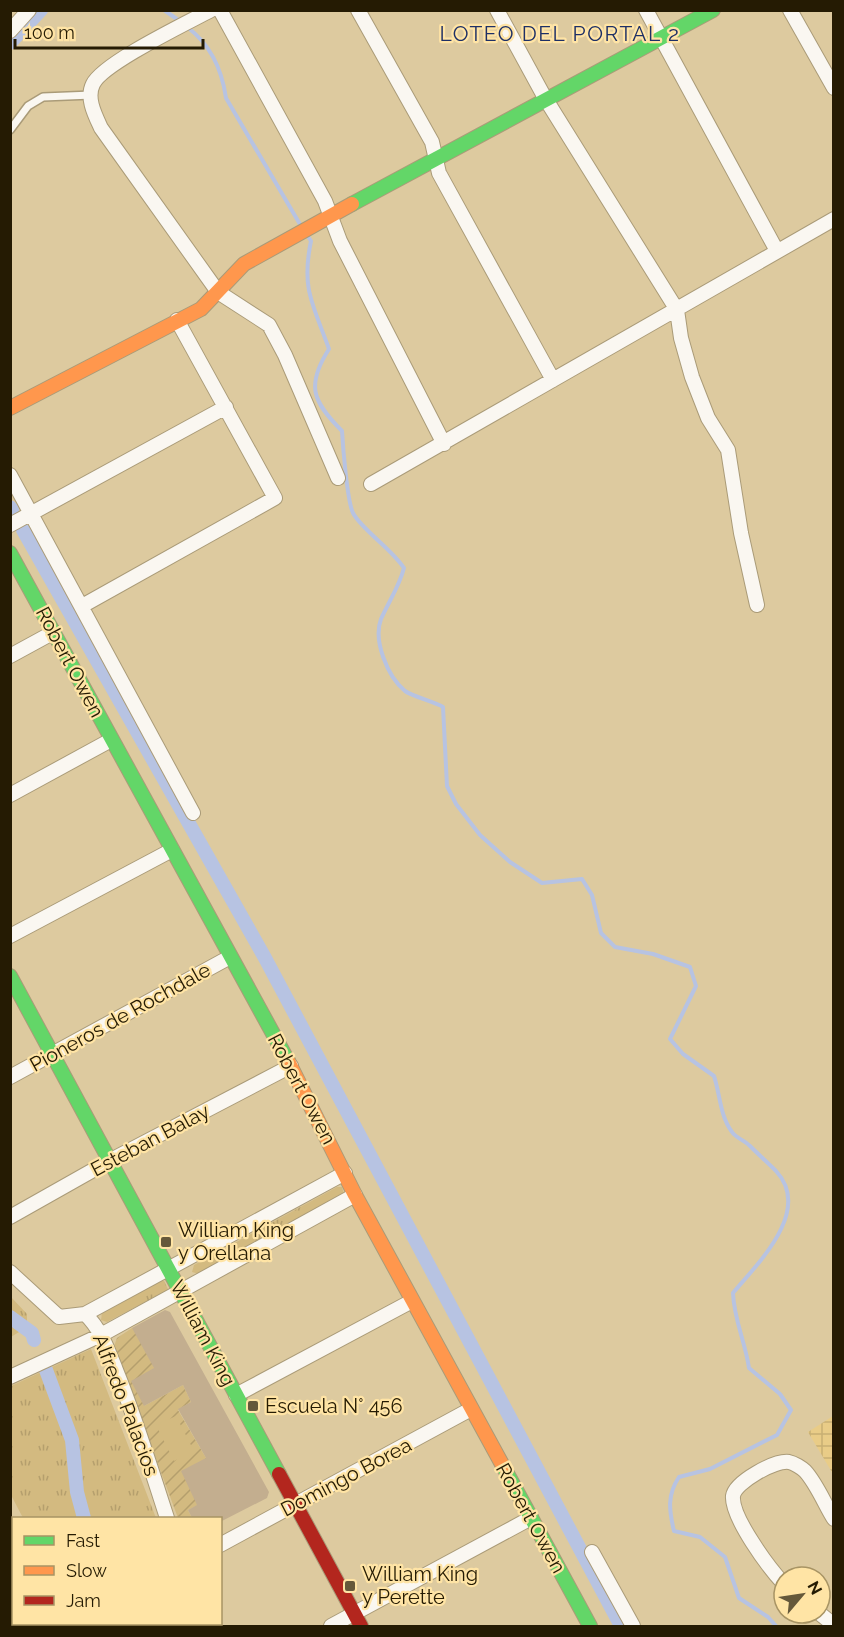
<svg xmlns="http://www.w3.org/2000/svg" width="844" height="1637" font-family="Raleway,sans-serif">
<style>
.industrial{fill:url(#industrial-grid)}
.grass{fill:url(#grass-tufts)}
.garden{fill:url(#garden-furrows)}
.pitch{fill:#d3ba80}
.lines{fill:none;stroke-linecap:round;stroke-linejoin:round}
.stream{stroke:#b7c3e2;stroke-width:4}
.canal{stroke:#b7c3e2;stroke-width:14}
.building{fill:#c3ae8f}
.lane-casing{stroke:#aa9b78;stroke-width:10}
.street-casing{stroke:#aa9b78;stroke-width:16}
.fast-casing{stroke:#aa9b78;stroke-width:16}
.slow-casing{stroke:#aa9b78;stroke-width:16}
.jam-casing{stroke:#aa9b78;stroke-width:16}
.lane{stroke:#faf7f1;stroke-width:7}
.street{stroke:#faf7f1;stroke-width:14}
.fast{stroke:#63d668;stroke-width:14}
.slow{stroke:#ff974d;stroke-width:14}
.jam{stroke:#b3261e;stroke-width:14}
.poi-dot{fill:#65583a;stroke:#ffe4a5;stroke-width:2}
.labels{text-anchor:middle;stroke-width:4.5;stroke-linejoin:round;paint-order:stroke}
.street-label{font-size:20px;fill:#251b03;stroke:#ffe4a5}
.poi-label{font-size:20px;fill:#251b03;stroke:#ffe4a5;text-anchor:start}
.neighbourhood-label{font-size:21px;letter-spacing:1.5px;fill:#1d2f66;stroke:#ffe4a5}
</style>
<defs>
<pattern id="industrial-grid" width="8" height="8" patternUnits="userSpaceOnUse" patternTransform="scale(1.5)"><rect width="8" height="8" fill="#e9cc87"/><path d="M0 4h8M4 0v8" fill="none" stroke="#c8af73"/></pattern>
<pattern id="grass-tufts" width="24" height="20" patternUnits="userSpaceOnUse" patternTransform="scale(1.5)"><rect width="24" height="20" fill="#d3ba80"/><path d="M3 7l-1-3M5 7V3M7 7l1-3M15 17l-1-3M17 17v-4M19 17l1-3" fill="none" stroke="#b59f6d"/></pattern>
<pattern id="garden-furrows" width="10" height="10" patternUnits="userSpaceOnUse" patternTransform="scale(1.5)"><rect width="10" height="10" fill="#d3ba80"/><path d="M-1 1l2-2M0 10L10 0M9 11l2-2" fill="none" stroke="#b59f6d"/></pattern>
</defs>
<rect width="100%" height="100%" fill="#ddca9f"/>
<path class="industrial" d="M833,1416V1474L808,1432Z"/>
<path class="grass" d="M337,1187H342L344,1194L199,1274L192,1272L194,1265Z
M161,1281H164L168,1289L166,1291L107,1322L101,1320L102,1313Z
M11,1297L27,1314V1327L11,1337Z
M91,1349L156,1518H23L11,1495V1386Z"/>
<path class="garden" d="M132,1328L180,1342L144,1406L183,1385L191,1402L178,1410L206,1458L235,1487L188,1510L192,1518H178L114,1346L117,1338Z"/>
<path class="pitch" d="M176,1416L194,1451L174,1461L156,1425Z"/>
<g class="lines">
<path class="stream" d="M164,10L181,22
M187,27C210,44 222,70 226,98L301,226
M307,235L311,241C301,289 313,304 329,349C306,385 312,401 342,431C343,447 347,500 353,513C362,530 391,548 404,568C399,587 389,601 381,619C373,640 387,676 405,691C412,696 434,702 443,707L447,786L456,804L480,835L510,862L542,883L582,879L592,895L601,933L615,947L653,954L690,967L696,986L670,1039L683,1054L714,1076C720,1094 720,1116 732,1132C736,1138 744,1140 750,1146C758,1154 768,1163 776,1171C813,1211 757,1264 733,1293C734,1320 745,1341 749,1368L780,1394L791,1410L777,1435L710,1469L679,1477C667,1495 669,1510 674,1531L700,1537L725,1557L739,1598L768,1617L776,1626"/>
<path class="canal" d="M10,43L41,10
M10,507L12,510
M23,530L265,958L621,1626
M10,1317L32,1333L34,1340
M46,1370L72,1440L77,1492L84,1518
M116,1626V1624"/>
</g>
<path class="building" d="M165,1310L170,1312L269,1492L267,1498L220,1522V1518H192L188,1510L197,1505L181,1471L206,1458L178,1409L191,1402L183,1385L144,1406L131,1381L154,1368L132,1328Z"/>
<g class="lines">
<g class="lane-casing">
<path id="lane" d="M10,130L28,106L43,97L92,95"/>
</g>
<g class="street-casing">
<path id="street" d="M211,10C187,23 103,63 93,84C86,98 95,115 101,128L218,292L269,325L285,355L338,478
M220,10L325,201L340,241L444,444
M358,10L432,142L439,173L553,380
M497,10L545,98L677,310L681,338L692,377L708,418L728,450L741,533L757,605
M646,10L777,251
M790,10L834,88
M10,31L29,10
M10,475L193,813
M371,484L834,219
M10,525L226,407
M82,606L275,498L177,320
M10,656L54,632
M10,795L111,740
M10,936L172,850
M10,1077L230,957
M10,1217L111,1160L291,1066
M10,1272L59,1317L85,1314C101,1329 108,1350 116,1370C136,1419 151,1469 167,1518
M85,1314L345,1173
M10,1377L101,1335L355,1195
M236,1395L412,1301
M10,1526L14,1532
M220,1545L471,1409
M592,1552L633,1626
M784,1584C769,1568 731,1517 733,1496C735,1482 775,1460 789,1462C794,1463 802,1468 805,1471C817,1484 825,1505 834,1519
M819,1613L834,1625
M56,1624L57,1626
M199,1624V1626
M331,1626L531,1518"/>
</g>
<g class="fast-casing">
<path id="fast" d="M352,204L713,10
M10,553L288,1061
M10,976L279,1474
M503,1466L590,1626"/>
</g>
<g class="slow-casing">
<path id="slow" d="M10,408L201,309L244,264L352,204
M288,1061L355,1195L503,1466"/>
</g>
<g class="jam-casing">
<path id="jam" d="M279,1474L361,1626"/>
</g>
<use href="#lane" class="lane"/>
<use href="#street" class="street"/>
<use href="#fast" class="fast"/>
<use href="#slow" class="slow"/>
<use href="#jam" class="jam"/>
</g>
<g class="poi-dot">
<rect x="160" y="1236" width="12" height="12" rx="3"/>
<rect x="247" y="1400" width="12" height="12" rx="3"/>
<rect x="344" y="1580" width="12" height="12" rx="3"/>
</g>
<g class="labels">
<g class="street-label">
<text transform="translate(70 662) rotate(62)" y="7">Robert Owen</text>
<text transform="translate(120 1017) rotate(-29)" y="7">Pioneros de Rochdale</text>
<text transform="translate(302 1089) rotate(62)" y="7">Robert Owen</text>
<text transform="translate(150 1140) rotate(-28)" y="7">Esteban Balay</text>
<text transform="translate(203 1333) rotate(62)" y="7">William King</text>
<text transform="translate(126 1405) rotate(69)" y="7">Alfredo Palacios</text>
<text transform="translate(346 1477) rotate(-28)" y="7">Domingo Borea</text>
<text transform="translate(531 1518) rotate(61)" y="7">Robert Owen</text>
</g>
<g class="poi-label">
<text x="178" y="1237">William King<tspan x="178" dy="23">y Orellana</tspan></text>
<text x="265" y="1413">Escuela N° 456</text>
<text x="362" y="1581">William King<tspan x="362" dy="23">y Perette</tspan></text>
</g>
<g class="neighbourhood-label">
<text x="560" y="41">LOTEO DEL PORTAL 2</text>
</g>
</g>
<rect width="844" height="1637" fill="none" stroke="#251b03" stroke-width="24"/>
<rect x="12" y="1517" width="210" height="108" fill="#ffe4a5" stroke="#a89464" stroke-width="1.5"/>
<rect x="24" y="1536" width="30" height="9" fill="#63d668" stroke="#a89464" stroke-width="1.5"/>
<text x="66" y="1547" font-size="18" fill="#251b03">Fast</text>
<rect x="24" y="1566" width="30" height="9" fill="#ff974d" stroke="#a89464" stroke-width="1.5"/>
<text x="66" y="1577" font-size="18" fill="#251b03">Slow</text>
<rect x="24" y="1596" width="30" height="9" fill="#b3261e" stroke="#a89464" stroke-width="1.5"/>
<text x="66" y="1607" font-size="18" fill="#251b03">Jam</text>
<g transform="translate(802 1595) rotate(61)"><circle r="28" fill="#ffe4a5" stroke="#a89464" stroke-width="1.5"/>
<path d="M0-4.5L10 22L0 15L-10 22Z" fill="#65583a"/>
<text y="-9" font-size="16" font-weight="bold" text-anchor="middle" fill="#251b03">N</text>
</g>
<path d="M15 39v9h188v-9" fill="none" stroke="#251b03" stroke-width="3"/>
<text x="24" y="39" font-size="18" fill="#251b03" stroke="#ffe4a5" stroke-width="4.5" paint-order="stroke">100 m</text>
</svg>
